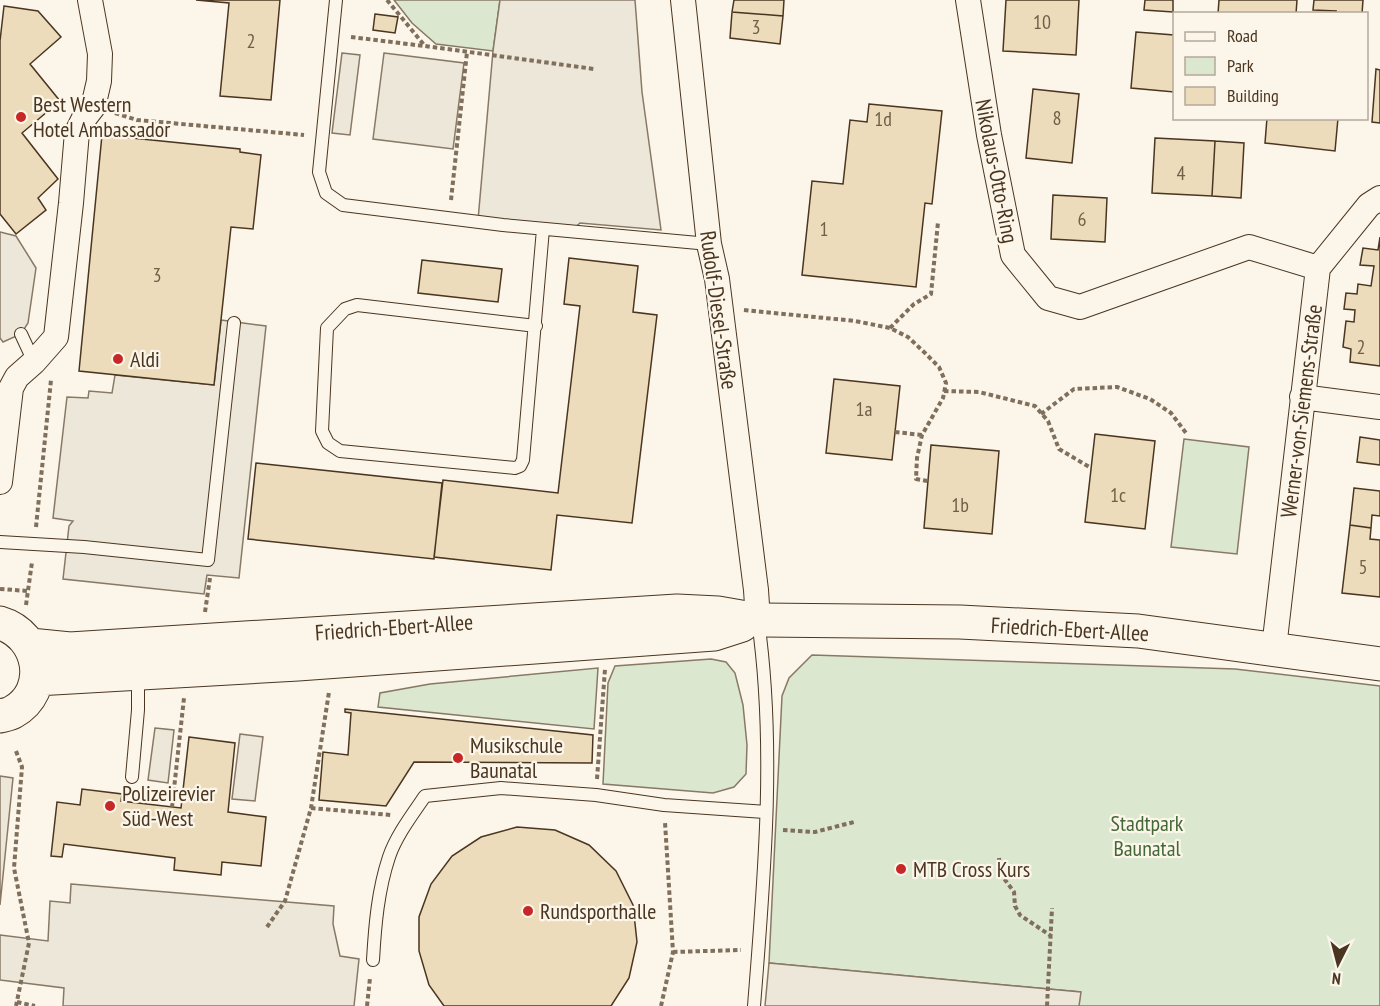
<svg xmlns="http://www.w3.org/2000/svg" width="1380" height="1006" font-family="'PT Sans Narrow',sans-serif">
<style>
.green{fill:#dce7d0;stroke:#887966;stroke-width:1.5}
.parking{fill:#ede7d9;stroke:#887966;stroke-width:1.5}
.building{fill:#ecdcbc;stroke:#4a3520;stroke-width:1.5}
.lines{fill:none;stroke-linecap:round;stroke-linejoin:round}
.lane-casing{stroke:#4a3520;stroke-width:14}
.street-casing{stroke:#4a3520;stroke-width:26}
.secondary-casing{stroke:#4a3520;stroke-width:35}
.path{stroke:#7f6f5c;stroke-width:4;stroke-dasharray:4.5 3;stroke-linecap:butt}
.lane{stroke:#fbf6e9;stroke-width:12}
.street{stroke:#fbf6e9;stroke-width:24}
.secondary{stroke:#fbf6e9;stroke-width:33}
.poi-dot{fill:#c62828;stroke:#fbf6e9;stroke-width:2}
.labels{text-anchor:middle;stroke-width:4.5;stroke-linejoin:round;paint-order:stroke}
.number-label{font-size:20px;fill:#725f47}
.poi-label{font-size:22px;fill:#4a3520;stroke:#fbf6e9;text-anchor:start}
.street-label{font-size:22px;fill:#4a3520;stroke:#fbf6e9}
.park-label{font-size:22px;fill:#436837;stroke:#fbf6e9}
</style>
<rect width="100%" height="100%" fill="#fbf6e9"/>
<path class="green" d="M394,0H500L493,51L436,44L412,23Z
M1184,439L1249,447L1237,554L1171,547Z
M812,655L1235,669L1380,686V1006H1079L1080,992L769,963L782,696L789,678Z
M711,659L726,662L735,673L743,705L747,745L746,774L734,787L713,793L603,784L608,683L615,666Z
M598,668L594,729L378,707L380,693L430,684Z"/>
<path class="parking" d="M500,0H635L642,92L661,230L580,223L572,230L478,220L493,51Z
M342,53L360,55L350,135L332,133Z
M384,53L464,63L453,149L373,139Z
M0,232L16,236L36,268L28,323L21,334L3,342L0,338Z
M221,320L266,326L239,578L207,575L204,594L63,579L69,526L73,521L53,518L67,397L88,398L89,391L112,393L115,375L214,385Z
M155,728L174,730L168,783L148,780Z
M240,734L263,737L255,801L232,799Z
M0,776L13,778L0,905Z
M71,884L334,906L333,924L340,956L359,959L354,1006H63L64,988L0,980V935L48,941L50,901L70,903Z
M769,963L1081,992L1079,1006H765Z"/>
<path class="building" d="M196,0H280L271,100L220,96L229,3Z
M734,0H784L783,16L732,12Z
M1006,0H1079L1076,55L1003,51Z
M1145,0H1173V12L1144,10Z
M1219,0H1297L1296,14H1218Z
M1314,0H1363L1362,14H1335L1336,11L1313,10Z
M4,6L38,11L61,37L30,64L60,101L22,133L58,179L38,198L46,210L16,234L0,214V41Z
M732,12L783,16L780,44L730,38Z
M375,14L398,17L395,33L373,30Z
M1136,32L1174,35V92L1131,88Z
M1376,69L1380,70V123L1372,122Z
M1033,89L1079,94L1072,163L1026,158Z
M869,104L942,111L932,204L925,203L916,287L802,275L812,181L843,184L850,120L867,122Z
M1267,118H1338L1335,151L1265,143Z
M102,135L240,149V152L261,155L253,229L231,227L214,385L79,371Z
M1155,138L1215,141L1212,196L1152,193Z
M1215,141L1244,143L1241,198L1212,196Z
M1053,195L1107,198L1105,242L1051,239Z
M1380,237V366L1350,362L1351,349L1343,347L1346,321L1354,322L1355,310L1344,309L1346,293L1357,294L1358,284L1371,286L1374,266L1360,265L1363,248L1378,250Z
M569,258L638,266L633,312L657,315L632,523L557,515L551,570L434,557L443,480L558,493L580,306L564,304Z
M422,260L502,269L498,302L418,293Z
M834,379L900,386L892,460L826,453Z
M1095,434L1155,441L1145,529L1085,522Z
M1360,437L1380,440V465L1357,462Z
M931,445L999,451L992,534L924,528Z
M256,463L442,483L434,559L248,539Z
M1354,488L1380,491V516L1372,515L1371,528L1350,525Z
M1350,525L1371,528L1370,539L1380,540V597L1342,593Z
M345,709L593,735L592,763L414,762L386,806L319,800L323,752L348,755L351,713L345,712Z
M189,737L235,743L228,812L266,817L261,866L222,862L221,875L174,870L175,858L64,844L62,857L51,856L57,802L80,805L82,789L122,794L121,801L181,808Z
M517,827L555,830L589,845L616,871L633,905L637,942L629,978L611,1006H444L429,985L419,951V917L431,884L452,856L481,837Z"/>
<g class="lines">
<g class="lane-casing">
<path id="lane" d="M336,0L319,172L326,193L343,205L503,225L709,244
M536,326L357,305L345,309L327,328L322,431L328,443L340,451L515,468L520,466L523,460L543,229
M21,334L34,362
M0,542L84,547L208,560L234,323
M132,777L138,710V675
M373,960C375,925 378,890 389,857C396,836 412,815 425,796L501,788L596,795L664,805L766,812
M754,1006C764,880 776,747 758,621"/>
</g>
<g class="street-casing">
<path id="street" d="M683,0L709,244L717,279L756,590L758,620
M968,0L989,135L1013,255L1048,298L1080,307L1249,247L1318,268
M1302,397L1380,407
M0,482L11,388L17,377L34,362L56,337L71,203L77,132L83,120L93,107L99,81L100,54L90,0
M1274,648L1318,268L1369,205L1380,198"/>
</g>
<g class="secondary-casing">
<path id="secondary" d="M0,623C41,635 51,691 13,712C10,714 4,715 0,716
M30,645L70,649L677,611L718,613L758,620L960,622L1138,631L1380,664
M36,679L298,664L714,634L742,625"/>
</g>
<path class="path" d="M387,0L425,46L594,69
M351,37L424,46
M115,113L137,120L304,135
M451,200L467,52
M744,310L855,321L890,328L908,337L925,353L939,367L946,383L943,398L922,435L917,458L916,479L928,481
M890,328L914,304L931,294L938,222
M944,391L979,392L1035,406L1048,421L1059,449L1091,468
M1041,414L1074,389L1117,387L1150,399L1171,413L1186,433
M895,432L922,435
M36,527L51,380
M0,589L28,591
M26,605L32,562
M205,612L210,578
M16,751L22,767L14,868L29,943L16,1006
M597,779L605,669
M172,807L184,698
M311,808L391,815
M783,830L815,832L854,822
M999,858L1000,873L1014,892L1015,906L1020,915L1051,936
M267,927L285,901L311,808L329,692
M673,952L741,950
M17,1002L35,1006
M367,1006L370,978
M661,1006L673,952L665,822
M1047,1006L1052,908"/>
<use href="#lane" class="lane"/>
<use href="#street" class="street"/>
<use href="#secondary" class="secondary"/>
</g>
<g class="poi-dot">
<circle cx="21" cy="117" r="6"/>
<circle cx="118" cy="359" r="6"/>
<circle cx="458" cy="758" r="6"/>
<circle cx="110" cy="806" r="6"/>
<circle cx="901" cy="869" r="6"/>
<circle cx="528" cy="911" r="6"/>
</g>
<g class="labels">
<g class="number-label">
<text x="1042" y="29">10</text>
<text x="756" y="34">3</text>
<text x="251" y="48">2</text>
<text x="1057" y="125">8</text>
<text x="883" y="126">1d</text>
<text x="1181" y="180">4</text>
<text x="1082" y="226">6</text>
<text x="824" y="236">1</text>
<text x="157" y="282">3</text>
<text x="1361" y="354">2</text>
<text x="864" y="416">1a</text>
<text x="1118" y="502">1c</text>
<text x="960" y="512">1b</text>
<text x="1363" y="574">5</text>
</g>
<g class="poi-label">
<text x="33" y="112">Best Western<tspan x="33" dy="25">Hotel Ambassador</tspan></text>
<text x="130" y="367">Aldi</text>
<text x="470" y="753">Musikschule<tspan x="470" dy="25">Baunatal</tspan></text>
<text x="122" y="801">Polizeirevier<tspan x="122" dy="25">Süd-West</tspan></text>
<text x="913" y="877">MTB Cross Kurs</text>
<text x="540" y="919">Rundsporthalle</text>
</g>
<g class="street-label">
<text transform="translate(997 171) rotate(79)" y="8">Nikolaus-Otto-Ring</text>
<text transform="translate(719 310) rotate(82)" y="8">Rudolf-Diesel-Straße</text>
<text transform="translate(1301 411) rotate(-83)" y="8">Werner-von-Siemens-Straße</text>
<text transform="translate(394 627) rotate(-4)" y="8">Friedrich-Ebert-Allee</text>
<text transform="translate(1070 629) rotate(3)" y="8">Friedrich-Ebert-Allee</text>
</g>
<g class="park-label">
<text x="1147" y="831">Stadtpark<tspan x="1147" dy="25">Baunatal</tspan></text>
</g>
</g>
<rect x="1173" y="12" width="195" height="108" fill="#fbf6e9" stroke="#b4a999" stroke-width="1.5"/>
<rect x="1185" y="32" width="30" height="9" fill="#fbf6e9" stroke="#b4a999" stroke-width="1.5"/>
<text x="1227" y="42" font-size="18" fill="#4a3520">Road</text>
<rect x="1185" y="57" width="30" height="18" fill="#dce7d0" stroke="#b4a999" stroke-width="1.5"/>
<text x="1227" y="72" font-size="18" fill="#4a3520">Park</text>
<rect x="1185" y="87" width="30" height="18" fill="#ecdcbc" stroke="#b4a999" stroke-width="1.5"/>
<text x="1227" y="102" font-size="18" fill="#4a3520">Building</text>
<g transform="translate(1338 964) rotate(186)" stroke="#fbf6e9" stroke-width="4.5" paint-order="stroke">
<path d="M0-4.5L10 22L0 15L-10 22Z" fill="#4a3520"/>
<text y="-9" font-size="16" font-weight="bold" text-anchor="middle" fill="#4a3520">N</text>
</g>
</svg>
